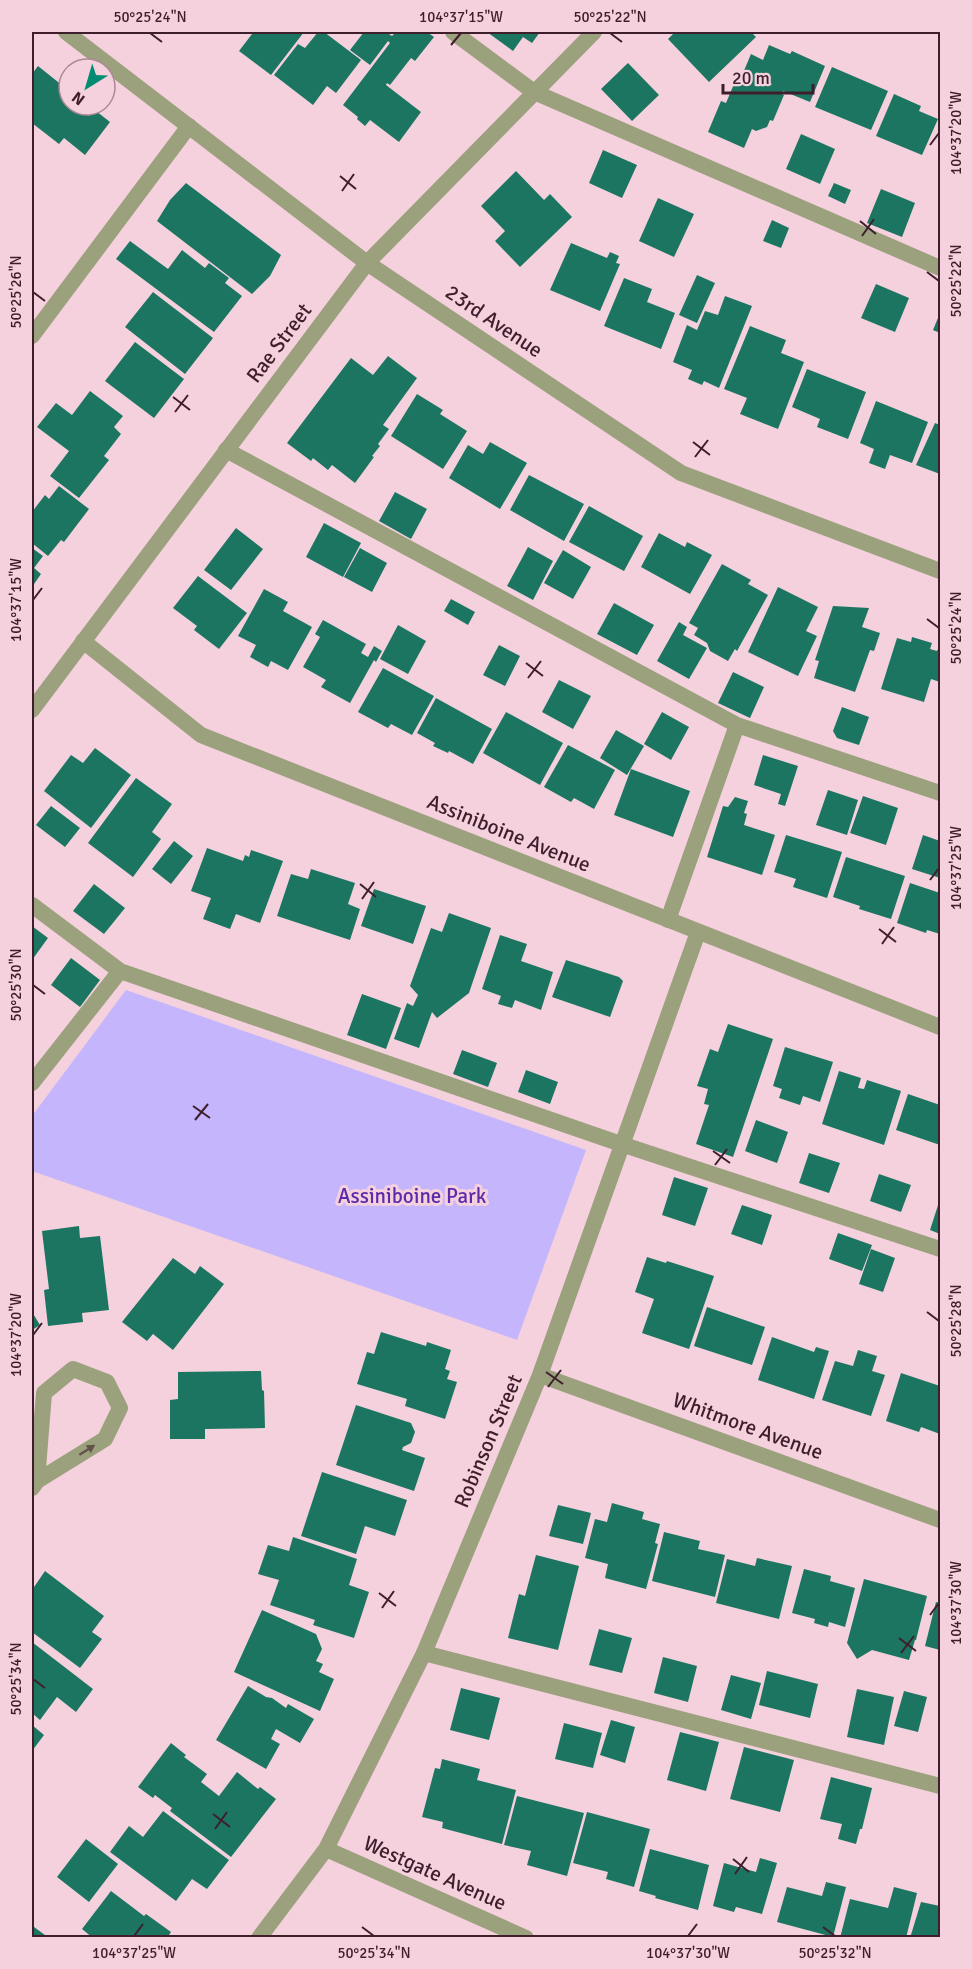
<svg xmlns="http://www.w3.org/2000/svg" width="972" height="1969" font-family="Signika,sans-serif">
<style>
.green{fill:#c5b5fc}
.building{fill:#1c7561}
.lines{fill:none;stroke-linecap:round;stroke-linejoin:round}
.service{stroke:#9ba07d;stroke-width:16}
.minor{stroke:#9ba07d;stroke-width:16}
.tertiary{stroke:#9ba07d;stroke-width:16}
.oneway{fill:#64524c}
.ticks{fill:none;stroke:#3f1e2c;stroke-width:2}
.labels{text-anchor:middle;stroke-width:6;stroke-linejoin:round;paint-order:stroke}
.street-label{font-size:21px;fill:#3f1e2c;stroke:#f5d1de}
.park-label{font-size:21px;fill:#5a2baa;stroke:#f5d1de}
.neatline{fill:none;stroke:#3f1e2c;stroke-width:2}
.ticks-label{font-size:15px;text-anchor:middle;fill:#3f1e2c}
</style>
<rect width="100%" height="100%" fill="#f5d1de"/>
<path class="green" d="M126,990L586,1150L517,1340L32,1171V1116Z"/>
<path class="building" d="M249,32H304L271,75L239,51L252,34Z
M318,32H324L361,60L336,93L327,86L313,105L274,75L298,44L305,48Z
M364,32H386L392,36L396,32H427L434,37L415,61L411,58L390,85L387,83L386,85L421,112L399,142L370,120L365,126L357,119L358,117L343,105L390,43L388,41L370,65L350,50Z
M487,32H540L532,43L523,37L513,51Z
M675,32H751L756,37L709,82L668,39Z
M769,45L790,54L792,51L825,66L810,102L783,91L782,94L784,95L773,121L770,120L767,127L756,131L752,129L744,148L708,132L721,101L726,103L739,72L743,73L751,54L763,60Z
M628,63L659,95L632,121L601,89Z
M38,66L63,86L66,83L69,85V105H95L98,107L96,111L110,122L85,155L64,138L59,144L32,123V74Z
M832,67L888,91L871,130L815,107Z
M894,94L921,106L919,111L938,119L922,155L876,136Z
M801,134L835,149L820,184L786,169Z
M603,150L637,165L622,198L589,183Z
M516,171L544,200L550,194L572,217L520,267L495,241L505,231L481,206Z
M186,183L281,255L270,276L252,294L157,221L170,200Z
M834,183L851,190L845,204L828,196Z
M881,189L915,203L902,237L867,223Z
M658,198L694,214L674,257L639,241Z
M772,220L789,228L781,248L763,241Z
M130,241L168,269L182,250L205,268L209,263L229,278L225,283L242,296L214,332L116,259Z
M571,243L607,258L610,252L619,256L616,263L620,264L600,311L550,290Z
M697,275L715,283L697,323L679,315Z
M624,278L652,289L647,302L675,313L661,349L604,326Z
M876,284L909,298L895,332L861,318Z
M153,292L213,338L185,374L125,327Z
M725,296L752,306L719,388L704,381L702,385L688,379L692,370L673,362L687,325L697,330L705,311L718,315Z
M940,313V333L933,330Z
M750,326L786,340L781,353L804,362L778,429L740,414L747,398L724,389Z
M135,342L184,379L154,418L105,381Z
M388,356L417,378L383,425L389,429L378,444L380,446L372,456L374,457L355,483L332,465L328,470L313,458L311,461L287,443L351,358L373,375Z
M807,369L866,392L848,439L817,427L820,419L792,407Z
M90,391L123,416L114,427L121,434L104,456L109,460L79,498L50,476L69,451L37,427L56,403L72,415Z
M417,394L443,410L440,414L467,431L443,469L391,436Z
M876,401L928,422L912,463L890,455L885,469L869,463L874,449L860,443Z
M935,423L940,425V474L916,465Z
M490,442L527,463L500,509L449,478L468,445L483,454Z
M529,475L584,504L564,541L510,510Z
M59,486L89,509L64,542L61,540L48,556L32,543V512L45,495L49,499Z
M395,492L427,509L411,539L379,521Z
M589,506L643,536L624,571L569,542Z
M324,523L361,543L343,577L306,557Z
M236,528L263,549L231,590L204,570Z
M659,533L685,547L687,542L712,555L690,594L641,567Z
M528,547L553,561L533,600L507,586Z
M32,548L43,556L34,568L41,574L32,587Z
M360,548L387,563L372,592L344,577Z
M563,550L591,567L573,599L544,583Z
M722,564L751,580L748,584L768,595L737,651L735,649L728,661L710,651L707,643L694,635L698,628L689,623Z
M198,576L247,613L219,649L194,630L197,626L173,608Z
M778,587L818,607L806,631L817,636L798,676L748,652Z
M264,589L288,602L283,611L312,627L288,670L271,661L268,667L250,657L256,645L238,636Z
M451,599L475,612L468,625L444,611Z
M614,603L654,625L637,655L597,634Z
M833,606L869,608L862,627L880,633L874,651L870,650L855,692L814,678L819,661L815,660Z
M323,620L366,644L361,653L368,657L374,646L382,651L376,662L374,660L350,703L321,687L326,680L303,667L320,637L315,634Z
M679,622L687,627L683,635L707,648L689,679L657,661Z
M398,625L426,641L408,674L380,659Z
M912,637L932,643L930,649L937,651L938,649L940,650V682L931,679L924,702L881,689L897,638L911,642Z
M499,645L520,656L505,686L483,675Z
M383,668L434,696L412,735L391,724L388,728L358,712Z
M733,672L764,687L750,718L718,703Z
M559,680L591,696L573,729L542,712Z
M436,698L492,729L473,764L449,751L448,753L433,746L435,743L417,733Z
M842,707L869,717L859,745L837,738L833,731Z
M506,712L563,743L540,785L483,753Z
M662,712L689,727L671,760L644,744Z
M616,730L644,746L627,775L600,758Z
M568,745L615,770L594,809L574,798L571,802L544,787Z
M95,748L131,775L91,828L44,791L71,755L83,763Z
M763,755L798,766L785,806L778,804L781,794L754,785Z
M631,769L690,791L673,837L614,815Z
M136,778L172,804L152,832L161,839L133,877L88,843Z
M828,790L858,800L847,835L816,825Z
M863,796L898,808L886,845L850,833Z
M735,797L748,801L744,813L747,814L744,825L775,835L762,875L707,857L723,806L728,807Z
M51,806L80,828L65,847L36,825Z
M786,835L842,852L827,898L793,887L796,879L774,872Z
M923,835L940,841V878L912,869Z
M174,841L193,856L171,884L152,869Z
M207,848L243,861L245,855L249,857L251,850L283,861L260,923L236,914L230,929L203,919L211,898L191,891Z
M846,857L905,876L891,919L859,909L860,906L833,897Z
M311,869L355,883L348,904L360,909L350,940L277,916L291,874L308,879Z
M910,883L940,893V934L927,930L926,933L897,923Z
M94,884L125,908L104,934L73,911Z
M374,889L426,906L413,944L361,926Z
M449,913L491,928L469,993L437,1018L432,1012L419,1048L394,1039L407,1003L413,1006L418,995L410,986L431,928L442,932Z
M32,926L48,938L32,960Z
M500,935L527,944L521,961L553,972L541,1010L515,1000L512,1008L498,1004L501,996L482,989Z
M71,958L100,980L80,1007L51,985Z
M566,960L619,977L623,981L610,1017L552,997Z
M362,994L401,1008L386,1049L347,1035Z
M728,1024L773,1039L733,1157L696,1144L709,1105L704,1104L708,1089L697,1086L710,1049L718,1052Z
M785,1047L833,1062L820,1102L803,1096L800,1105L779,1098L782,1089L773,1086Z
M462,1050L497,1063L488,1087L453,1074Z
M526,1070L558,1082L550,1104L518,1092Z
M839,1071L861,1078L858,1088L864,1089L867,1080L901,1091L884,1145L822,1124Z
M908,1094L940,1105V1145L896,1130Z
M756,1120L788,1132L777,1163L745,1151Z
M809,1153L840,1163L829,1193L799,1183Z
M879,1174L911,1185L901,1212L870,1201Z
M674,1177L708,1188L695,1226L662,1215Z
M940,1199V1234L930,1230Z
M742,1205L772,1215L762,1245L731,1234Z
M79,1226L80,1238L100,1236L109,1310L82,1313L83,1322L48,1326L44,1290L49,1289L42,1231Z
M838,1233L872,1245L862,1271L829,1259Z
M871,1249L895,1258L883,1292L859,1284Z
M647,1257L666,1263L667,1261L714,1276L689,1349L642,1333L654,1299L635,1292Z
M173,1258L195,1274L200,1266L224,1284L173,1350L153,1334L147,1341L122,1322Z
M707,1307L765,1327L752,1365L694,1346Z
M32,1312L40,1325L32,1330Z
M381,1332L426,1346L427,1342L451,1350L445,1369L450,1371L447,1379L457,1382L445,1419L405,1406L407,1399L357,1384L367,1352L374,1354Z
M772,1337L814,1352L816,1347L829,1351L814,1399L758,1380Z
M858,1350L877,1356L872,1371L885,1375L871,1416L822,1400L835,1361L853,1366Z
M261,1371L262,1390L264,1391L265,1428L205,1429V1439H170V1400L178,1399V1372Z
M901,1373L940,1386V1434L921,1427L919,1432L886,1421Z
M356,1405L411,1423L415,1432L411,1443L403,1447L402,1450L425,1458L414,1491L336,1465Z
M322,1472L407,1500L395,1536L365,1526L356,1554L301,1536Z
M612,1503L644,1512L642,1519L660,1524L655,1543L658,1544L646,1589L605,1578L608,1564L585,1558L595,1519L607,1522Z
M558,1505L591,1513L583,1544L549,1536Z
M664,1532L700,1541L698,1549L725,1555L715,1597L652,1581Z
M293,1537L357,1559L349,1585L369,1592L354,1638L313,1625L315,1620L270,1605L279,1580L258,1574L268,1545L289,1551Z
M536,1555L579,1566L558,1650L508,1638L519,1594L525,1596Z
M757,1558L792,1566L779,1619L716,1603L727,1559L755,1566Z
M804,1569L831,1576L830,1581L855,1588L845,1627L829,1622L828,1627L814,1623L815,1619L792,1613Z
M45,1571L104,1616L92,1632L102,1639L80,1668L32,1632V1590Z
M864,1579L927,1596L916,1640H915L909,1660L872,1650L857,1659L847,1643Z
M936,1602L940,1603V1650L925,1646Z
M262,1610L316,1634L322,1649L316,1661L323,1664L319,1672L334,1679L320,1711L234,1672Z
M599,1629L632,1638L622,1673L589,1665Z
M32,1642L93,1689L76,1712L57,1697L40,1720L32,1713Z
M663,1657L697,1666L688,1702L654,1693Z
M767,1671L818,1684L810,1718L759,1705Z
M731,1675L761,1683L751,1719L721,1710Z
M248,1686L266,1697L272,1698L286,1708L288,1704L314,1719L300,1743L276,1729L271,1739L280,1744L266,1769L216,1740Z
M461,1688L500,1698L489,1740L450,1730Z
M857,1689L894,1697L884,1745L847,1737Z
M904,1691L927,1697L918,1732L894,1726Z
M611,1720L635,1727L625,1763L600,1755Z
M564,1723L602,1733L593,1768L555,1759Z
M32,1725L44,1735L32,1751Z
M680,1732L719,1742L706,1791L667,1780Z
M171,1743L186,1755L184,1757L207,1774L201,1782L219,1796L237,1772L258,1789L260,1787L276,1799L231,1857L170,1811L172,1808L155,1795L153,1798L138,1787Z
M744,1747L794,1760L780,1812L730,1799Z
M442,1759L480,1769L477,1780L516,1790L502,1844L442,1828L443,1822L422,1817L435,1768L440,1769Z
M831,1777L872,1788L862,1829H860L856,1844L838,1839L842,1824L820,1819Z
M517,1796L584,1813L567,1876L527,1865L531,1851L504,1845Z
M163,1811L229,1860L207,1889L192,1879L176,1901L110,1852L129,1826L143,1837Z
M587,1812L650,1829L634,1887L606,1879L608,1872L573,1863Z
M86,1839L118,1864L89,1902L57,1877Z
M650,1849L709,1865L698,1910L655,1898L656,1896L639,1891Z
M760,1858L777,1863L762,1914L736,1907L734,1912L713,1906L724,1863L756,1872Z
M826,1882L846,1887L833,1937L777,1922L787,1887L822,1896Z
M894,1887L917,1893L906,1938H840L850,1899L888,1908Z
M111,1891L144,1916L146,1914L171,1932L167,1938H93L82,1929Z
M921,1902L940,1906V1938H910Z
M34,1927L49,1938H32V1931Z"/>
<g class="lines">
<path class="service" d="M453,32L534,92L940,268
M32,336L189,126
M226,450L737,725L940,793
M32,905L120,971
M668,920L737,725
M32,1083L120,971L621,1144L940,1249
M424,1653L940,1786"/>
<path class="minor" d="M83,641L201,735L940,1027
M540,1375L940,1520
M32,1488L37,1481L105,1439L120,1408L107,1382L73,1369L44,1393L37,1481
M326,1849L526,1938
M259,1938L326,1849L424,1653L540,1375L698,932"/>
<path class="tertiary" d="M66,32L367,263L681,473L940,571
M32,710L367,263L594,32"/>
</g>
<defs><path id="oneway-solid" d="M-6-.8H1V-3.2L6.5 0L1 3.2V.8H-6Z" transform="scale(1.5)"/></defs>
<use class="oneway" href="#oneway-solid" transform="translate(87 1450) rotate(-32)"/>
<path class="ticks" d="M150,33L162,42M610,33L622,42M451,45L461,33M930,145L939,133M340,176L356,189M342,191L354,174M860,221L876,234M862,236L874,219M927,272L939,281M33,292L45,301M173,397L190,410M175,412L188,395M693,442L710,455M695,457L708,440M33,600L42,588M927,619L939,628M526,663L543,676M528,678L541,661M930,880L939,868M360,884L376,897M362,899L374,882M879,929L896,942M882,944L894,927M33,985L45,994M193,1106L210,1118M195,1120L208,1104M713,1151L730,1163M715,1165L727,1149M927,1312L939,1321M33,1335L42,1323M546,1372L563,1384M548,1387L561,1370M379,1593L396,1606M382,1608L394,1591M930,1615L939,1603M899,1638L916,1651M901,1653L914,1636M33,1679L45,1688M213,1814L230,1827M215,1829L227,1812M733,1859L749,1872M735,1874L747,1857M362,1927L374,1936M823,1927L835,1936M134,1936L143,1924M688,1936L697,1924"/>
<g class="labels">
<g class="street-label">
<text transform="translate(494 321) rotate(34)" y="7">23rd Avenue</text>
<text transform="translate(279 343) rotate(-53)" y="7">Rae Street</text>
<text transform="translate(509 833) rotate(22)" y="7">Assiniboine Avenue</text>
<text transform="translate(748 1426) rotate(20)" y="7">Whitmore Avenue</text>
<text transform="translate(488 1441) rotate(-67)" y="7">Robinson Street</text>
<text transform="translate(435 1873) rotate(24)" y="7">Westgate Avenue</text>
</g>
<g class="park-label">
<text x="412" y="1203">Assiniboine Park</text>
</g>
</g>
<rect width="972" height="1969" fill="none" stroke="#f5d1de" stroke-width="66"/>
<g transform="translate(87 87) rotate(217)"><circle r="28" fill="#f5d1de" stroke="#ac8997" stroke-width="1.5"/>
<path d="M0-4.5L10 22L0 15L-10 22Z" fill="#008b72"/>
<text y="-9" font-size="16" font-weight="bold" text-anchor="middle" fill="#3f1e2c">N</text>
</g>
<path d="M723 84v9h90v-9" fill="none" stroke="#3f1e2c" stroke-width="3"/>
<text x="732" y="84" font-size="18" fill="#3f1e2c" stroke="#f5d1de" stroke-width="4.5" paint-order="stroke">20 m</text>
<rect x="33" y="33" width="906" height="1903" class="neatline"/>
<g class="ticks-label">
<text x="150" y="22">50°25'24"N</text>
<text x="461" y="22">104°37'15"W</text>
<text x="610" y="22">50°25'22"N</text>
<text transform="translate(956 133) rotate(-90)" y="5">104°37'20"W</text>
<text transform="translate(956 281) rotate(-90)" y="5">50°25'22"N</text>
<text transform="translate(16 292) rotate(-90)" y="5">50°25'26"N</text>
<text transform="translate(16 600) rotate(-90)" y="5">104°37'15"W</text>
<text transform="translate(956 628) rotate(-90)" y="5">50°25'24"N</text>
<text transform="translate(956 868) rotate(-90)" y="5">104°37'25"W</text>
<text transform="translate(16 985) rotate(-90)" y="5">50°25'30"N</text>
<text transform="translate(956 1321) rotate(-90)" y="5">50°25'28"N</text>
<text transform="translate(16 1335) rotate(-90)" y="5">104°37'20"W</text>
<text transform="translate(956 1603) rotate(-90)" y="5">104°37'30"W</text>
<text transform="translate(16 1679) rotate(-90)" y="5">50°25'34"N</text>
<text x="134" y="1958">104°37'25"W</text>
<text x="374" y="1958">50°25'34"N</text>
<text x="688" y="1958">104°37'30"W</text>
<text x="835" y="1958">50°25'32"N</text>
</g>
</svg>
